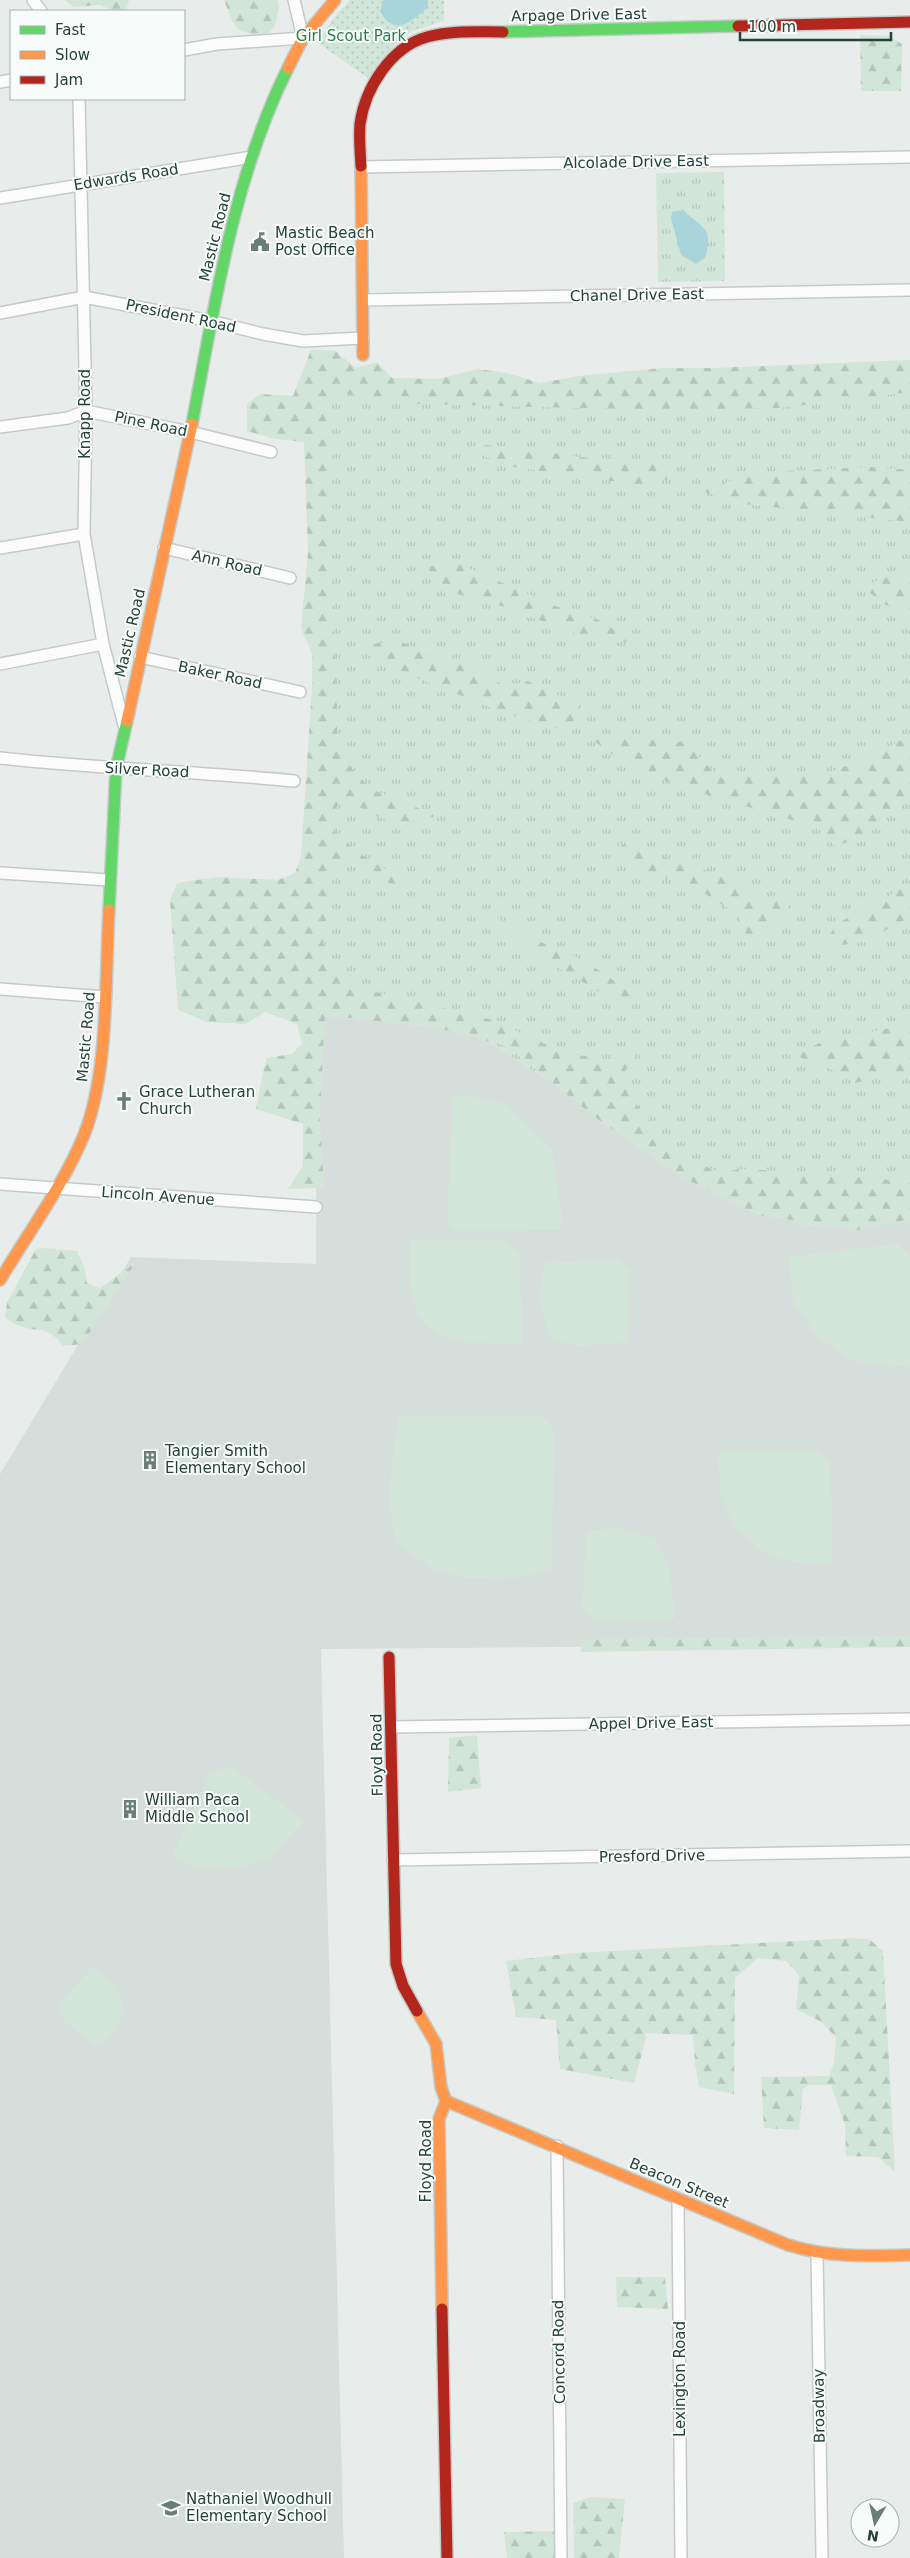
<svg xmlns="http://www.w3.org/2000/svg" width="910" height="2558" font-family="'DejaVu Sans',sans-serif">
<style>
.built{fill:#d6dedb}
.grass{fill:url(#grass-tufts)}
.forest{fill:url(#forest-firs)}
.park{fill:url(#park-dots)}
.pitch{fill:#d1e6d8}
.water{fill:#a9d4db}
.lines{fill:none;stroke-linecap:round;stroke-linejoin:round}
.street-casing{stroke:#c5cac8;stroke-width:14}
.fast-casing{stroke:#c3cbc8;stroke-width:14}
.slow-casing{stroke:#c3cbc8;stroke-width:14}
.jam-casing{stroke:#c3cbc8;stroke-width:14}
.street{stroke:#fcfcfc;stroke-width:11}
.fast{stroke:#63d668;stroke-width:11}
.slow{stroke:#ff974d;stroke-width:11}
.jam{stroke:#b3261e;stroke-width:11}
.labels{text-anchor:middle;stroke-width:4;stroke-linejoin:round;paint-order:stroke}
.street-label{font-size:15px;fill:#24423a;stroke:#f7fbf9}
.park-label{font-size:15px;fill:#2d7a4b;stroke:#f7fbf9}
.poi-label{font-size:15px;fill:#24423a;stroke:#f7fbf9;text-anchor:start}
</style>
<defs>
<pattern id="grass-tufts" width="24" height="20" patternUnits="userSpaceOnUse" patternTransform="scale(1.25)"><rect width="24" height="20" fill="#d1e6d8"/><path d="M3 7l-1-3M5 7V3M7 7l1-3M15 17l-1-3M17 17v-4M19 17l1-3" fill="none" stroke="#b3c6ba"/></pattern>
<pattern id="forest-firs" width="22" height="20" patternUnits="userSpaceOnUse" patternTransform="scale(1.25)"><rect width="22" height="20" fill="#d1e6d8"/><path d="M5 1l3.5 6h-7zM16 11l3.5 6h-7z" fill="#b3c6ba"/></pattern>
<pattern id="park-dots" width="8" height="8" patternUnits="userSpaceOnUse" patternTransform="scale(1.25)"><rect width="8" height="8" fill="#d1e6d8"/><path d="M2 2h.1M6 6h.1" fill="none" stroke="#b3c6ba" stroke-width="1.8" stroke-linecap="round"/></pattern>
</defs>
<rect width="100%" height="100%" fill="#e8edeb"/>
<path class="built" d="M317,993L473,1032L586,1104L910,1221V1644L321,1649L344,2558H0V1474L131,1257L316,1264Z"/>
<path class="grass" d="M724,172L725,281L658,282L656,173Z
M910,376V1221L805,1226L708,1189L586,1104L473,1032L317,993L316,387Z"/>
<path class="forest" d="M64,0H129L126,11H114L100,5L74,7Z
M224,0H278C279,14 278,24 268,34C234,33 236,31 224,0Z
M860,35L889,36L902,44L901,91H861Z
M311,350H334L356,368L377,362L392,378L437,379L478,369L507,373L540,383L578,376L663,368H712L910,360V392L780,408L658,410L420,404L371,399L344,393L332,395C322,423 326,449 329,477L338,754L371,789L438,816L394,824L344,800L331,812L336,835L368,859L428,894L389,883L347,859L334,868L323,944L328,970L354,987L493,1020L565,1053L610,1060L625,1054L637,1056L622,1075L629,1095L678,1156L720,1172L744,1169L847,1175L898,1181L910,1178V1219L857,1230L758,1215L680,1176L599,1120L506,1046L443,1029L342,1017H325L324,1027L320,1117L324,1188L288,1189L303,1166V1124L256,1109L266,1058L291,1054L302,1044L297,1024L265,1012L246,1024L207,1022L178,1010L170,900L177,883L217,877L278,880L295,873L301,856L312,688V654L301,628L308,552L304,442L275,439L247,431V404L260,394L293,396Z
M485,445L517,447L578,457L656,461L672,478L641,485L513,467L479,454Z
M872,467L910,470V522L734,503L700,490L762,472Z
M455,562L555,606L599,620L634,643L590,639L505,607L443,590L427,567Z
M910,572V616L884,604L861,586L900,573Z
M400,641L433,657L476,667L505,687L527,681L579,704L575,726L562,729L545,726L494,709L371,659L364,645Z
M609,734L633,741L664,739L693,744L701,760L722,778L768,772L828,773L880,752L910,735V795C886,815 866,839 835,846L818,828L672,784L623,762L594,741Z
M618,843L730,878L756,899L797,898L764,932L750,942L737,914L704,893L629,864Z
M910,884V917L866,941L823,948L836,924Z
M491,915L545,944L585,961L641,999L613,1000L540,957Z
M910,1024V1070L855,1083L835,1071L794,1055L824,1041Z
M42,1248L77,1251L85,1269L87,1283L100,1288L136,1262L82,1344L63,1346C48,1325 40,1333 20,1326C15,1325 10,1320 5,1318L7,1302L36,1249Z
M910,1636V1647L580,1652L584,1641L593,1639Z
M477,1735L481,1788L448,1792L449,1738Z
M851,1938L869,1939L883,1951L895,2172L878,2157L846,2156L845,2125L831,2085H809L803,2089L799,2130L764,2128L761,2077L829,2076L834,2064L836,2037L820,2021L796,2009L799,1975L786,1961L758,1958L735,1978L734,2094L699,2087L695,2064L693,2035L645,2033L646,2038L634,2083L560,2069L556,2020L516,2017L506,1961L574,1953Z
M616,2277H665L668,2309L617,2307Z
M590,2497L625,2499L619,2558H574L573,2503Z
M554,2531V2558H507L504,2532Z"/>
<path class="park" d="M350,0H444V21L412,31L394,46L368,78L317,42L337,14Z"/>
<path class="pitch" d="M453,1094L505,1104L552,1150L562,1219L561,1230L455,1231L447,1223Z
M503,1239L519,1253L523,1344C478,1342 418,1350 411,1291C410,1274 411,1257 410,1240Z
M898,1244L910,1257V1367L856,1362L818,1338L793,1300L789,1257Z
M619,1260L629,1269L627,1342L577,1346L550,1339L539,1299L544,1263Z
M541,1415L554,1431L552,1569L522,1577L465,1578L431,1568L396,1543C385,1501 392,1459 399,1417Z
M718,1452H819L830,1462L833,1564L793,1562L761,1550L737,1529L720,1493Z
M618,1528L655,1539L670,1570L675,1619L596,1621L582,1608L587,1531Z
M231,1767L304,1821L269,1858L238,1868L199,1869L172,1857L210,1773Z
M92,1967L115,1985L125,2011L111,2036L95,2045L63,2020L59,2005Z"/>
<path class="water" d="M384,0H428V7C411,22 395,38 380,11Z
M683,210C703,229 714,227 705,258L696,264L681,255L671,218L672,212Z"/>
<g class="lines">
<g class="street-casing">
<path id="street" d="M33,0L41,11
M184,50L217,44L303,38L294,0
M0,82L11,80
M79,99L86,411L84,534L103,644L124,725
M361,167L910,157
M0,198L252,157
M364,300L910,290
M0,313L84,297L211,321L263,334L303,341L363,338
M0,427L68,418L86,411L190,432L271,452
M0,548L84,534
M164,548L290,578
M140,657L300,692
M0,664L103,644
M0,758C98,769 196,771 294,781
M0,873L109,880
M0,989L105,997
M0,1184L316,1207
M392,1727L910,1719
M393,1860L910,1851
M557,2146L561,2558
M678,2201L681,2558
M817,2253L822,2558"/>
</g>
<g class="fast-casing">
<path id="fast" d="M503,32L738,26
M192,424C215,304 233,178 288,68
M109,910L116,769L127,721"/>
</g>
<g class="slow-casing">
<path id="slow" d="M288,68L303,38L335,0
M361,166L363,355
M127,721L192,424
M0,1280C27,1235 64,1184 84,1135C109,1072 105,978 109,910
M417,2011L436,2044L441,2087L446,2101L439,2119L442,2309
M446,2101L788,2245C830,2258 868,2256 910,2255"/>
</g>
<g class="jam-casing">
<path id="jam" d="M738,26L910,22
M361,166C360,152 359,137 360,124C365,88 391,47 427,37C451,30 478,32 503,32
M389,1657L396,1964L403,1986L417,2011
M442,2309L447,2558"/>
</g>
<use href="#street" class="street"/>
<use href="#fast" class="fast"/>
<use href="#slow" class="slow"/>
<use href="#jam" class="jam"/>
</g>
<defs>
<g id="civic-bare" transform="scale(1.5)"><path d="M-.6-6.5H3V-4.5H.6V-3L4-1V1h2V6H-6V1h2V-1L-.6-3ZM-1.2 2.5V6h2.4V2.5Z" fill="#697e78" stroke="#f7fbf9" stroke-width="2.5" paint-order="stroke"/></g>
<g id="church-bare" transform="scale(1.5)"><path d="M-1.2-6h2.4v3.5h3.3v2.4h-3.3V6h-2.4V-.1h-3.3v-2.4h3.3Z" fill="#697e78" stroke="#f7fbf9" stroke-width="2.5" paint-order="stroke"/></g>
<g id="building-bare" transform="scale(1.5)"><path d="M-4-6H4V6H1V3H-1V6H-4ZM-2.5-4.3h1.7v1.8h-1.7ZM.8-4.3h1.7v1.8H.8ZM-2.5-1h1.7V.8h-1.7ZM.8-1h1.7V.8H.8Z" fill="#697e78" stroke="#f7fbf9" stroke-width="2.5" paint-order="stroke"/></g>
<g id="school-bare" transform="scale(1.5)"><path d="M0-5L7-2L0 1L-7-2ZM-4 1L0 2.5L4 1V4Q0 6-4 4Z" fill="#697e78" stroke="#f7fbf9" stroke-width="2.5" paint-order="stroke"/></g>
</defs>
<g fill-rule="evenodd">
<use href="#civic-bare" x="260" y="242"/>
<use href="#church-bare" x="124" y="1101"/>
<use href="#building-bare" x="150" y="1460"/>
<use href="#building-bare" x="130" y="1809"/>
<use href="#school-bare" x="171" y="2508"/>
</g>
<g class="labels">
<g class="street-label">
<text transform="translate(579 15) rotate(-1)" y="5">Arpage Drive East</text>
<text transform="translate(636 162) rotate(-1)" y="5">Alcolade Drive East</text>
<text transform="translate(126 177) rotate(-9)" y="5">Edwards Road</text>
<text transform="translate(215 237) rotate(-76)" y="5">Mastic Road</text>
<text transform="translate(637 295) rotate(-1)" y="5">Chanel Drive East</text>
<text transform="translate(181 316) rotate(12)" y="5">President Road</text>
<text transform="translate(85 414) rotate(-90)" y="5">Knapp Road</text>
<text transform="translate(151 424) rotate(12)" y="5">Pine Road</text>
<text transform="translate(227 563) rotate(13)" y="5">Ann Road</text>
<text transform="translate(130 633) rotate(-77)" y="5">Mastic Road</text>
<text transform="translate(220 675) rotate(12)" y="5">Baker Road</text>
<text transform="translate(147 770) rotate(3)" y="5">Silver Road</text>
<text transform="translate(86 1037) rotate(-85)" y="5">Mastic Road</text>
<text transform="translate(158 1196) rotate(4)" y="5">Lincoln Avenue</text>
<text transform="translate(651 1723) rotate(-1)" y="5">Appel Drive East</text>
<text transform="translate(377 1755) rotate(-91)" y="5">Floyd Road</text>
<text transform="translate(652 1856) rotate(-1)" y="5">Presford Drive</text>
<text transform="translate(426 2161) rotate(-90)" y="5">Floyd Road</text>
<text transform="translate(679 2183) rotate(23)" y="5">Beacon Street</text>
<text transform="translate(559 2352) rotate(-91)" y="5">Concord Road</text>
<text transform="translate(680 2379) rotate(-90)" y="5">Lexington Road</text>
<text transform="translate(819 2406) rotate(-91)" y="5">Broadway</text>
</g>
<g class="park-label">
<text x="351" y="41">Girl Scout Park</text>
</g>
<g class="poi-label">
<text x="275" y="238">Mastic Beach<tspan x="275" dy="17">Post Office</tspan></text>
<text x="139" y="1097">Grace Lutheran<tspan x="139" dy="17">Church</tspan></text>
<text x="165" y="1456">Tangier Smith<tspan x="165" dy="17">Elementary School</tspan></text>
<text x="145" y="1805">William Paca<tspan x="145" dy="17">Middle School</tspan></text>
<text x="186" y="2504">Nathaniel Woodhull<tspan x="186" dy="17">Elementary School</tspan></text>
</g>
</g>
<rect x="10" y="10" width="175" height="90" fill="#f7fbf9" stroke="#a3b1ad"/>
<rect x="20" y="26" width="25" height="8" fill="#63d668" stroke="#a3b1ad"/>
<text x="55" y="35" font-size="15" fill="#24423a">Fast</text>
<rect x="20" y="51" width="25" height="8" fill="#ff974d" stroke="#a3b1ad"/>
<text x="55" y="60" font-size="15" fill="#24423a">Slow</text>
<rect x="20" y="76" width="25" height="8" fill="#b3261e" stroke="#a3b1ad"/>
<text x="55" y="85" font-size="15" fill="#24423a">Jam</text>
<g transform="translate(875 2523) rotate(189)"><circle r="24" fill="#f7fbf9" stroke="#a3b1ad"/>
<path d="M0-4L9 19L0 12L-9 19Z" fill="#697e78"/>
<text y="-8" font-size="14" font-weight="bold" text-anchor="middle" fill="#24423a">N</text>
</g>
<path d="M740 32v8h151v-8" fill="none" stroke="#24423a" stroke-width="2.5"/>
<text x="748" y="32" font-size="15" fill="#24423a" stroke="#f7fbf9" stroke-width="4" paint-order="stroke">100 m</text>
</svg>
